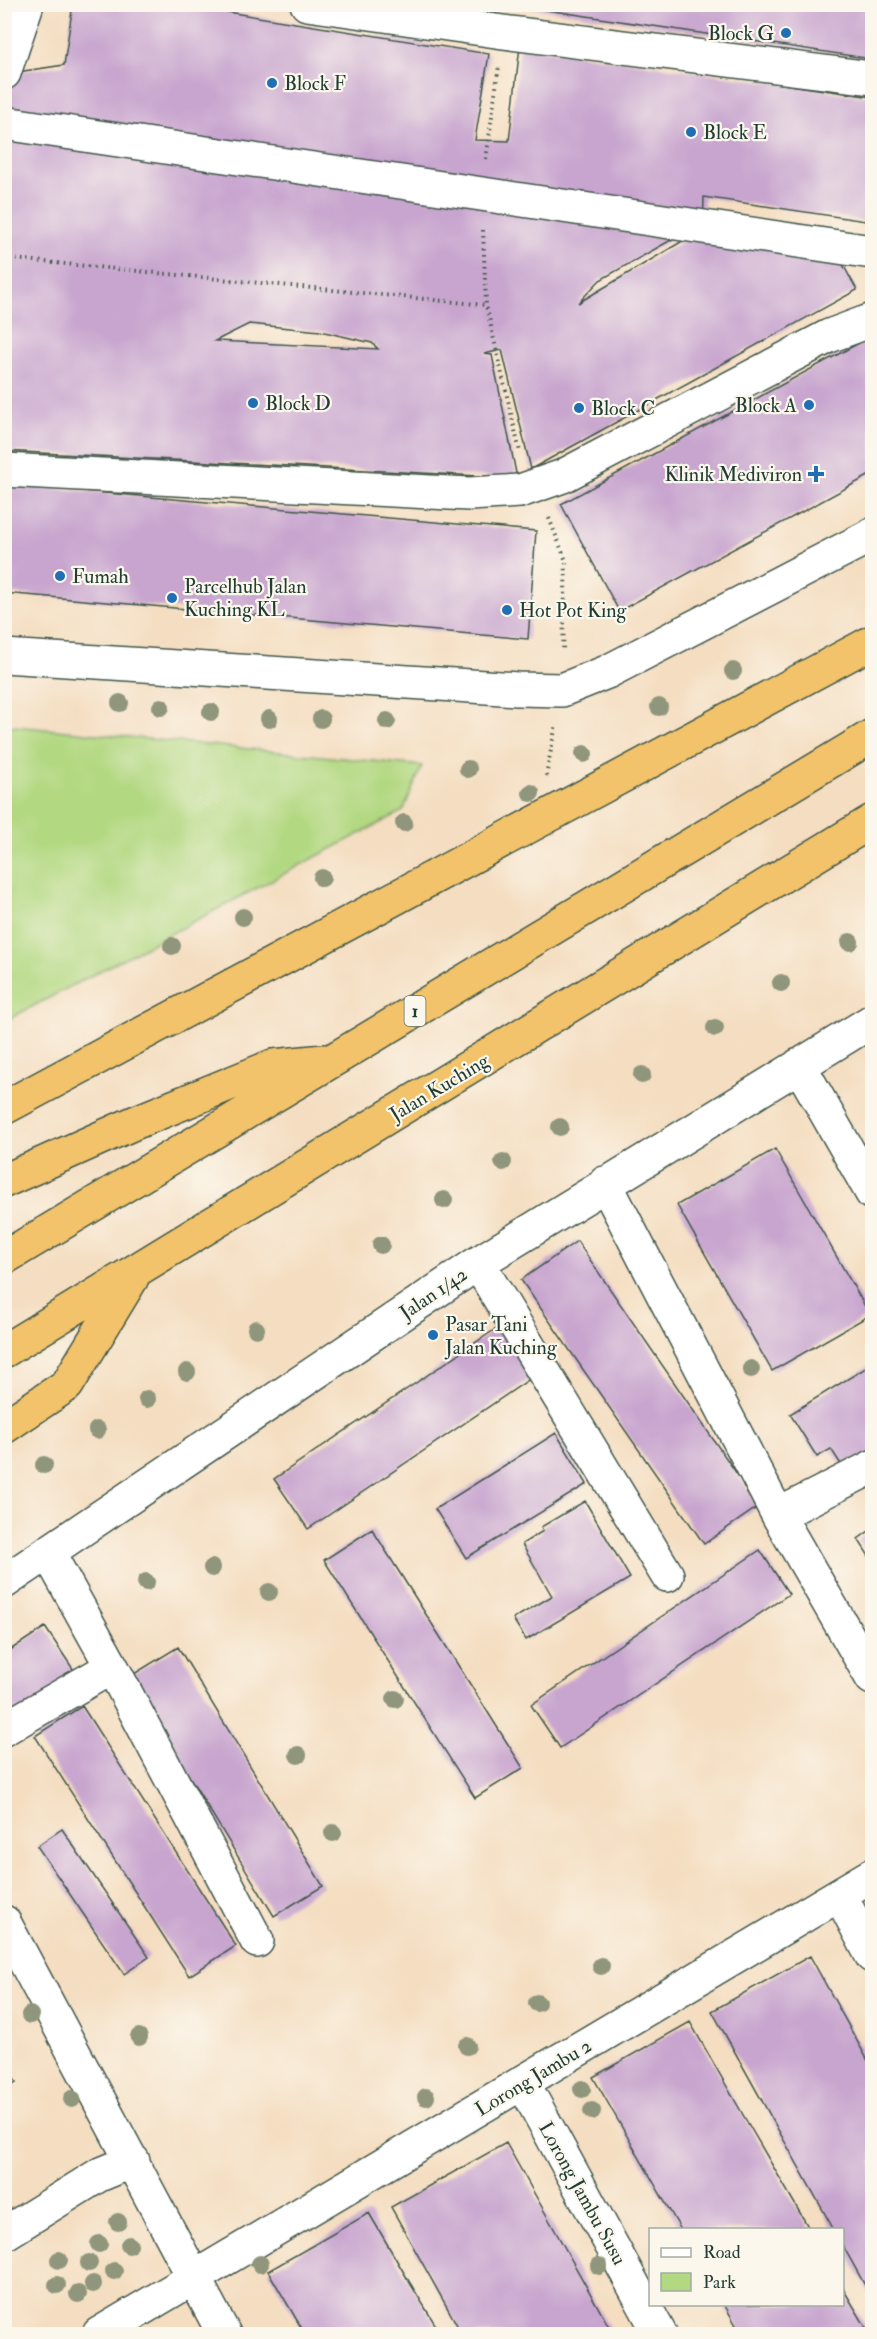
<svg xmlns="http://www.w3.org/2000/svg" width="877" height="2339" font-family="'IM FELL Double Pica',serif">
<style>
.green{fill:#b2d881;stroke:#688a5a;stroke-width:1.5}
.building{fill:#c8a5cf;fill-rule:evenodd}
.lines{fill:none;stroke-linecap:round;stroke-linejoin:round}
.minor-casing{stroke:#3f5549;stroke-width:36}
.highway-casing{stroke:#3f5549;stroke-width:36}
.path{stroke:#3f5549;stroke-width:4;stroke-dasharray:1.5 4.5;stroke-linecap:butt}
.minor{stroke:#fff;stroke-width:33}
.highway{stroke:#f2c36a;stroke-width:33}
.tree{fill:#8f967b}
.poi-dot{fill:#1f6fb2;stroke:#fbf7ec;stroke-width:2}
.labels{text-anchor:middle;stroke-width:4.5;stroke-linejoin:round;paint-order:stroke}
.shield{fill:#fbf7ec;stroke:#61756b;stroke-width:1.5}
.shield-label{font-size:18px;font-weight:bold;fill:#1f3d34}
.poi-label{font-size:20px;fill:#1f3d34;stroke:#fbf7ec;text-anchor:start}
.street-label{font-size:20px;fill:#1f3d34;stroke:#fbf7ec}
</style>
<rect width="100%" height="100%" fill="#fbf7ec"/>
<filter id="ink" filterUnits="userSpaceOnUse"><feTurbulence type="fractalNoise" baseFrequency=".0167" numOctaves="2"/><feDisplacementMap in="SourceGraphic" scale="12" xChannelSelector="R" yChannelSelector="G"/><feConvolveMatrix kernelMatrix="1 2 1 2 8 2 1 2 1" color-interpolation-filters="sRGB"/></filter>
<filter id="wash" filterUnits="userSpaceOnUse"><feTurbulence type="fractalNoise" baseFrequency=".008" numOctaves="4" result="noise"/><feDisplacementMap in="SourceGraphic" scale="24" xChannelSelector="R" yChannelSelector="G"/><feGaussianBlur stdDeviation="1.35" result="paint"/><feColorMatrix in="noise" values="0 0 0 0 0 0 0 0 0 0 0 0 0 0 0 0 0 1.4 0 .05"/><feComposite in="paint" operator="in"/></filter>
<g filter="url(#wash)">
<rect width="100%" height="100%" fill="#f4ddc0"/>
<path class="green" d="M5,725L422,766L403,811L5,1021Z"/>
<g id="blocks">
<path class="building" d="M73,4H177L489,54L475,140L509,141L520,46L872,97V222L704,197L703,230L837,254L857,290L531,469L502,350L484,354L492,355L517,478L4,451V74L64,65ZM686,239L578,303L600,280L671,240ZM249,324L320,331L372,343L378,349L215,341Z
M445,4H496V13Z
M527,4H872V59L527,7Z
M872,336V474L619,611L561,504Z
M4,484L536,531L528,639L4,593Z
M775,1149L870,1315L772,1371L677,1205Z
M577,1241L759,1506L704,1544L521,1280Z
M506,1322L540,1372L308,1529L274,1479Z
M872,1364V1456L846,1472L831,1449L817,1457L790,1414Z
M556,1433L587,1484L466,1558L435,1509Z
M585,1501L630,1578L526,1640L513,1619L552,1596L522,1544L543,1531L541,1527Z
M372,1529L523,1768L475,1798L324,1560Z
M872,1529V1561L858,1539Z
M760,1550L789,1594L560,1748L531,1705Z
M45,1627L79,1678L4,1728V1654Z
M178,1647L323,1886L274,1916L129,1677Z
M82,1706L236,1946L189,1976L35,1736Z
M62,1829L149,1957L124,1974L37,1846Z
M810,1956L872,2068V2298L842,2244V2230H834L712,2011Z
M690,2022L746,2120L810,2230H681L612,2110L593,2077Z
M5,2065L16,2082L5,2090Z
M506,2143L543,2209L613,2334H462L391,2207Z
M369,2213L407,2278L441,2334H305L268,2271Z
M842,2287L870,2334H741L724,2304H842Z"/>
</g>
</g>
<g filter="url(#ink)">
<use href="#blocks" fill-opacity="0" stroke="#3f5549" stroke-width="1.5"/>
<g class="lines">
<g class="minor-casing">
<path id="minor" d="M307,4L503,32L872,78
M4,73L27,4
M4,123L872,252
M4,470L469,494L520,491L563,476L829,336L872,320
M4,656L518,689L562,690L607,672L872,535
M799,1065L872,1193
M605,1183L778,1515L872,1678
M478,1263L667,1575
M778,1515L872,1467
M48,1552L112,1667
M4,1582L478,1263L872,1021
M4,1729L112,1667L257,1941
M840,1895L872,1956
M4,1922L224,2334
M523,2083L660,2334
M4,2234L99,2175L133,2161
M99,2334L872,1875"/>
</g>
<g class="highway-casing">
<path id="highway" d="M4,1108L872,642
M4,1181L134,1123L273,1066L324,1061
M4,1258L872,736
M4,1351L872,821
M4,1427L67,1385L132,1278"/>
</g>
<path class="path" d="M486,159L499,66
M483,230L486,305L520,452
M4,258L486,305
M549,518L566,561L563,651
M546,776L556,724"/>
<use href="#minor" class="minor"/>
<use href="#highway" class="highway"/>
</g>
<g class="tree">
<circle cx="733" cy="671" r="9"/>
<circle cx="120" cy="703" r="9"/>
<circle cx="161" cy="707" r="9"/>
<circle cx="659" cy="707" r="9"/>
<circle cx="211" cy="712" r="9"/>
<circle cx="269" cy="719" r="9"/>
<circle cx="321" cy="719" r="9"/>
<circle cx="387" cy="721" r="9"/>
<circle cx="584" cy="754" r="9"/>
<circle cx="468" cy="769" r="9"/>
<circle cx="531" cy="793" r="9"/>
<circle cx="404" cy="823" r="9"/>
<circle cx="322" cy="878" r="9"/>
<circle cx="243" cy="917" r="9"/>
<circle cx="850" cy="942" r="9"/>
<circle cx="172" cy="946" r="9"/>
<circle cx="781" cy="983" r="9"/>
<circle cx="715" cy="1028" r="9"/>
<circle cx="642" cy="1075" r="9"/>
<circle cx="560" cy="1127" r="9"/>
<circle cx="503" cy="1162" r="9"/>
<circle cx="444" cy="1200" r="9"/>
<circle cx="381" cy="1245" r="9"/>
<circle cx="256" cy="1329" r="9"/>
<circle cx="751" cy="1369" r="9"/>
<circle cx="187" cy="1372" r="9"/>
<circle cx="147" cy="1399" r="9"/>
<circle cx="97" cy="1430" r="9"/>
<circle cx="44" cy="1465" r="9"/>
<circle cx="212" cy="1568" r="9"/>
<circle cx="146" cy="1582" r="9"/>
<circle cx="269" cy="1592" r="9"/>
<circle cx="395" cy="1699" r="9"/>
<circle cx="298" cy="1755" r="9"/>
<circle cx="333" cy="1833" r="9"/>
<circle cx="601" cy="1966" r="9"/>
<circle cx="537" cy="2003" r="9"/>
<circle cx="30" cy="2015" r="9"/>
<circle cx="139" cy="2037" r="9"/>
<circle cx="467" cy="2046" r="9"/>
<circle cx="582" cy="2089" r="9"/>
<circle cx="426" cy="2097" r="9"/>
<circle cx="72" cy="2099" r="9"/>
<circle cx="592" cy="2111" r="9"/>
<circle cx="118" cy="2222" r="9"/>
<circle cx="99" cy="2244" r="9"/>
<circle cx="129" cy="2245" r="9"/>
<circle cx="59" cy="2260" r="9"/>
<circle cx="89" cy="2263" r="9"/>
<circle cx="260" cy="2264" r="9"/>
<circle cx="599" cy="2266" r="9"/>
<circle cx="114" cy="2271" r="9"/>
<circle cx="93" cy="2284" r="9"/>
<circle cx="57" cy="2285" r="9"/>
<circle cx="78" cy="2294" r="9"/>
</g>
</g>
<g class="poi-dot">
<circle cx="786" cy="33" r="6"/>
<circle cx="272" cy="83" r="6"/>
<circle cx="691" cy="132" r="6"/>
<circle cx="253" cy="403" r="6"/>
<circle cx="809" cy="405" r="6"/>
<circle cx="579" cy="408" r="6"/>
<path d="M813 465h6v6h6v6h-6v6h-6v-6h-6v-6h6z"/>
<circle cx="60" cy="576" r="6"/>
<circle cx="172" cy="598" r="6"/>
<circle cx="507" cy="610" r="6"/>
<circle cx="433" cy="1335" r="6"/>
</g>
<g class="labels">
<rect class="shield" x="404.5" y="996" width="21" height="30" rx="4.5"/>
<g class="shield-label">
<text x="415" y="1017">1</text>
</g>
<g class="poi-label">
<text x="774" y="40" text-anchor="end">Block G</text>
<text x="284" y="90">Block F</text>
<text x="703" y="139">Block E</text>
<text x="265" y="410">Block D</text>
<text x="797" y="412" text-anchor="end">Block A</text>
<text x="591" y="415">Block C</text>
<text x="802" y="481" text-anchor="end">Klinik Mediviron</text>
<text x="72" y="583">Fumah</text>
<text x="184" y="593">Parcelhub Jalan<tspan x="184" dy="23">Kuching KL</tspan></text>
<text x="519" y="617">Hot Pot King</text>
<text x="445" y="1331">Pasar Tani<tspan x="445" dy="23">Jalan Kuching</tspan></text>
</g>
<g class="street-label">
<text transform="translate(439 1087) rotate(-31)" y="7">Jalan Kuching</text>
<text transform="translate(433 1293) rotate(-34)" y="7">Jalan 1/42</text>
<text transform="translate(533 2077) rotate(-31)" y="7">Lorong Jambu 2</text>
<text transform="translate(583 2193) rotate(61)" y="7">Lorong Jambu Susu</text>
</g>
</g>
<rect width="877" height="2339" fill="none" stroke="#fbf7ec" stroke-width="24"/>
<rect x="649" y="2228" width="195" height="78" fill="#fbf7ec" stroke="#a3ada2" stroke-width="1.5"/>
<rect x="661" y="2248" width="30" height="9" fill="#ffffff" stroke="#a3ada2" stroke-width="1.5"/>
<text x="703" y="2258" font-size="18" fill="#1f3d34">Road</text>
<rect x="661" y="2273" width="30" height="18" fill="#b2d881" stroke="#a3ada2" stroke-width="1.5"/>
<text x="703" y="2288" font-size="18" fill="#1f3d34">Park</text>
</svg>
